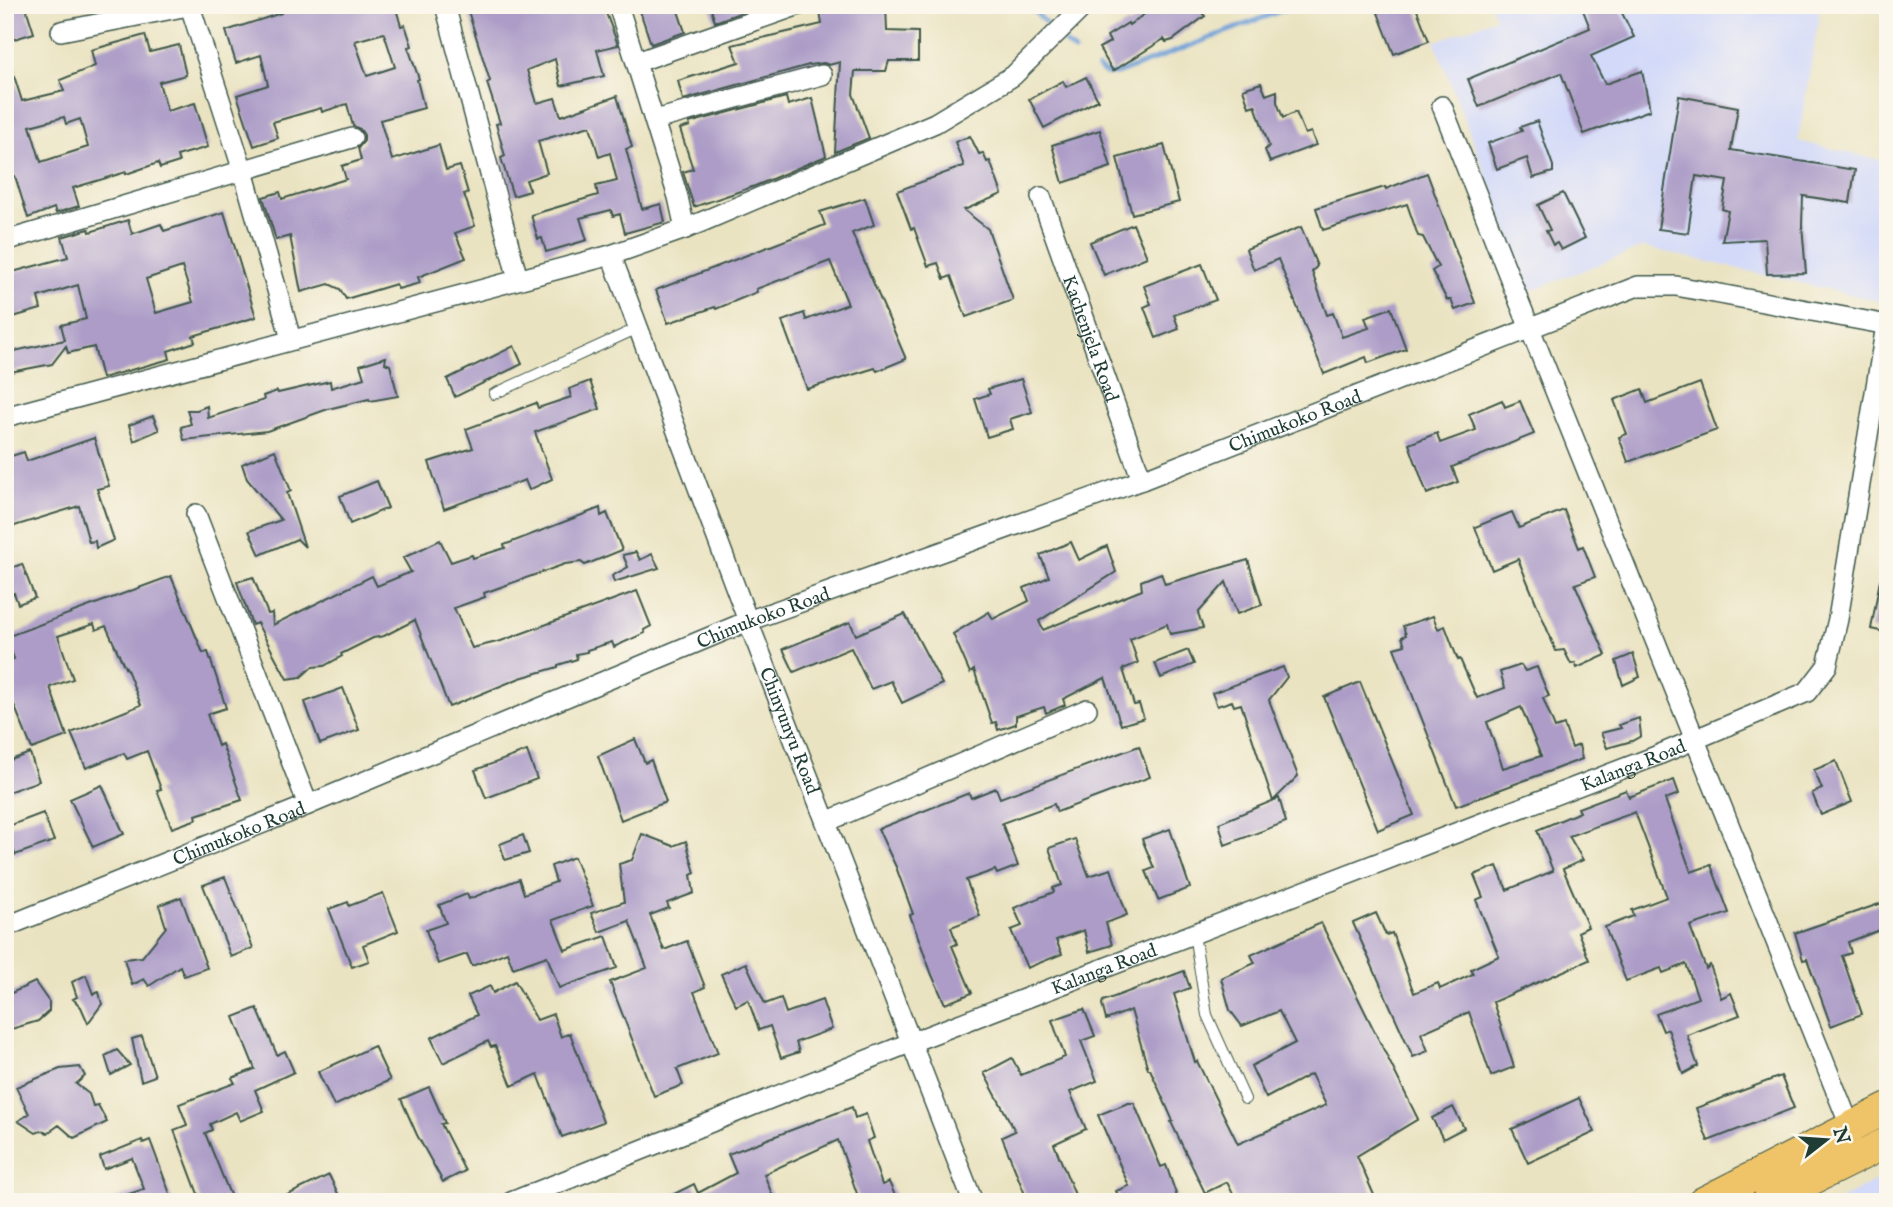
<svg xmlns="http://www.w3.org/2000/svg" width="1893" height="1207" font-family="'IM FELL English',serif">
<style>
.built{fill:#d2d9f9}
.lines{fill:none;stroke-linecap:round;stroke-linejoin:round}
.stream{stroke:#6b9dd6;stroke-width:5}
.building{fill:#ac9cc7;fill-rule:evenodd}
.service-casing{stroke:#3d5649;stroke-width:12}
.minor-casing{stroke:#3d5649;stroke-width:22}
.primary-casing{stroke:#3d5649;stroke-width:32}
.service{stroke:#fff;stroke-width:10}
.minor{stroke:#fff;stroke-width:19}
.primary{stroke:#efc469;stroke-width:30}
.labels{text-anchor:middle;stroke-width:5;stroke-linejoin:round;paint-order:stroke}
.street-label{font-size:19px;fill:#1f3d34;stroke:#fbf7ec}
</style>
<rect width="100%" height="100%" fill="#fbf7ec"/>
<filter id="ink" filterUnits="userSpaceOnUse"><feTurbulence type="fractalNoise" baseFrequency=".0143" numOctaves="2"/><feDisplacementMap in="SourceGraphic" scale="14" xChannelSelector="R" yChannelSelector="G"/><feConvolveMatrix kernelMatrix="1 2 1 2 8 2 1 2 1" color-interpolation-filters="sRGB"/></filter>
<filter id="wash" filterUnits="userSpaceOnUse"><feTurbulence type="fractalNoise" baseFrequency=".00686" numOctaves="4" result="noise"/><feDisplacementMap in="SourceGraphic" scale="28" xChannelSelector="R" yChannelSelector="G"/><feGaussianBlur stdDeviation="1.57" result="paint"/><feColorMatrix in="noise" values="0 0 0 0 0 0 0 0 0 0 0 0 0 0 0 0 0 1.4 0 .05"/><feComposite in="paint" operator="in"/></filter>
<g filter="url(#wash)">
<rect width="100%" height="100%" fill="#eae3c1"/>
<path class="built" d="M1490,5H1799L1820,10L1798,141L1888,162V303L1643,247L1530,291L1435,42L1496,18Z
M1888,1174V1202H1836Z"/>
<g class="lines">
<path class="stream" d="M1028,5L1045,22
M1065,43L1074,51
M1098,68L1106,74H1117L1296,5"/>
</g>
<g id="blocks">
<path class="building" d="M5,5H25L34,33L5,42Z
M293,5H395L401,26L405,25L412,46L408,47L419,79L417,80L424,108L380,120L392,160L439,145L446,170L460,166L468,193L464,194L475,226L455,233L466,258L418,277L420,283L398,289L396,284L346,299L340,289L329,284L301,292L290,236L276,240L263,197L280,192L282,199L346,179L342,166L361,160L358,148L364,141V135L360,129L353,126L347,104L322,112L321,108L273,122L278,138L254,146L237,95L268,85L261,55L236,63L226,31L281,13L280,10ZM384,33L395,67L367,76L355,41Z
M488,5H603L618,45L597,50L604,76L561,86L555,59L527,70L537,103L555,98L561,116L617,96L632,147L626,149L642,209L661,204L665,222L625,233L620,214L613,216L611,210L580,218L587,240L546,252L542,238L538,239L531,215L598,195L596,186L617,181L610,153L599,157L590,126L538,141L547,173L526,180L530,191L513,196L501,158L505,156L496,124L500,123L487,83L490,81L468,11Z
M638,5H676L685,32L651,44Z
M710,5H761L715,22Z
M819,5H839L840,9L858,5H886L887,31L918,32V61H889L886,71H855L853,94L869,138L835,152L840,62L829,65L824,63L809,65L683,100L678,81L739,62L732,45L822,24Z
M1157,5H1195L1205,16L1173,40L1166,42L1164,39L1113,71L1099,48L1110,42L1107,36L1128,23L1129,25Z
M1375,5H1415L1429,41L1394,54Z
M1581,5H1618L1634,37L1591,56L1605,84L1642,71L1650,110L1584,134L1561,73L1479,107L1468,79L1590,28Z
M145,35L150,52L179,45L186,75L159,82L167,111L195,103L208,147L177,156L179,162L160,168L158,163L126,174V172L73,188L79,206L56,213L54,208L28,218L15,176L5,179V156L14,153L5,125V58L8,57L22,101L64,91L60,80L95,66L91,50ZM64,117L66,124L80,119L88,147L41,162L30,126Z
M1086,77L1098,100L1044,128L1029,99L1063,81L1066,87Z
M1261,83L1266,95L1277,91V102L1283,118L1296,112L1305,134L1311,132L1316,145L1270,162L1265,150L1269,146L1255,105L1249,107L1243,89Z
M1679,96L1738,107L1731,150L1855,170L1850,203L1803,196L1802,225L1806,273L1767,274L1765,239L1722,241L1728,211L1722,209L1727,181L1696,176L1688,233L1658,229Z
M786,97L788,105L812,98L826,156L755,186L694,207L683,172L693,169L680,129L690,126L689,123Z
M1537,121L1553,166V172L1533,178L1527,158L1497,169L1488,143L1522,131L1520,127Z
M1100,130L1111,167L1063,183L1052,145Z
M970,136L979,154L983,153L987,162L990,161L1002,194L964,210L988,229L1013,300L966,317L951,276L944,279L938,263L928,266L914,228L911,229L897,191L964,166L955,142Z
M1164,145L1179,202L1132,214L1117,158Z
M1427,173L1475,303L1455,310L1451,300H1447L1432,271L1438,267L1423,237L1418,236L1407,204L1323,230L1316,208L1385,187L1386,189Z
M1563,193L1585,238L1561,250L1557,243L1553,245L1546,231L1550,230L1538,205Z
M865,198L874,225L852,233L906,359L877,371L875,368L807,389L782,321L804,313L806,320L848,304L830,261L756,289L757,292L716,309L715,307L668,323L656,290L825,225L820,212Z
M224,212L256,317L193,336L195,342L168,351L170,359L102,378L94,347L68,353L66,346L52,364L5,373V353L65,340L61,325L86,319L78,285L38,297L41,309L13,317L12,314L5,316V274L68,257L62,237L89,229L90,232L128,220L132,234L161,224L164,231ZM182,267L193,302L156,313L146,279Z
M1133,224L1147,257L1104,275L1090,242Z
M1301,227L1317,266L1312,272L1327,315L1333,313L1342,337L1369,328L1365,317L1391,308L1406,349L1368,363L1366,357L1324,374L1278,259L1254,270L1246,249Z
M1202,264L1216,300L1174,315L1179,329L1156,338L1144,307L1151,304L1144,286Z
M514,346L522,364L455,397L447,379Z
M386,357L385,363L390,365L398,396L370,401L369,399L328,409L267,431L184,440L181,427L191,424L187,410H197L207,406L208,418L264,400L263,396L277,391L278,393L330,381L331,388L364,378L360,365Z
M1021,379L1032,412L1010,419L1013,429L987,437L975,399L990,394L988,389Z
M590,381L600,409L535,432L552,479L529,490L525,480L444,509L429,462L473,448L466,429L536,403L538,408L571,397L569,389Z
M1700,383L1717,430L1628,462L1619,437L1627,434L1614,400L1642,389L1647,403Z
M1502,400L1505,407L1520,401L1534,434L1452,467L1458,482L1427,494L1409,444L1437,433L1440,443L1476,430L1469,414Z
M153,416L159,430L134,441L129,425Z
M94,438L109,486L97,489L114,540L96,548L95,541L89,542L79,506L5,529V458L24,452L27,461Z
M275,450L291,491L287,493L305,547L297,539L260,555L249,531L281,520L247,479L242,464Z
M377,481L388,508L350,524L340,496Z
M600,508L601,516L607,513L622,550L585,565L581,562L565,564L484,593L485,597L454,608L472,648L501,641L637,591L651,626L644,630L645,633L614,647L612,642L587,650V652L576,654L577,659L558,665V667L520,678L449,707L415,620L384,636L373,638L341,654L342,656L324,666L312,667L301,677L287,679L257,623L252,625L237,582L253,577L268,614L272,613L273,625L372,576L377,586L411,572L403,558L440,540L451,562L472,555L473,558L505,548L504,545Z
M1564,510L1579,548L1583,546L1595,577L1575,584L1606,655L1577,668L1575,663L1571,664L1564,650L1556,651L1518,559L1492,570L1475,527L1512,512L1519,528Z
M1071,542L1079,560L1107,546L1116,572L1039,621L1043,630L1142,590L1141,581L1161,573L1165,584L1248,560L1262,605L1237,614L1226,582L1198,613L1203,628L1170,634L1167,624L1130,639L1138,663L1123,669L1134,705L1139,704L1144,718L1121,725L1105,678L1063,699L1065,705L1046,713L1044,707L1016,716V724L998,730L996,722L992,723L974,670L970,673L953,634L989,612L993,619L1029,601L1024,588L1049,577L1040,555Z
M636,552L640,560L652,554L659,568L614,582L612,576L628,567L623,555Z
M22,564L35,598L18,604L14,593L5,596V570Z
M171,576L203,653L208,652L217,679L226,708L207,714L218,746L222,744L242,800L196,815L197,819L172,828L157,790L161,789L147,751L127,759L124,753L86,768L71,733L141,705L126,667L125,668L106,626L96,630L94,624L58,636L73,679L50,687L67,736L32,749L5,683V662L14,659L6,637Z
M1880,580L1888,581V633L1871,629Z
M905,614L942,684L902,703L891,681L871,689L851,648L794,672L783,649L850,622L856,635Z
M1433,616L1438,629L1445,626L1458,660L1460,659L1477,698L1505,688L1500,672L1521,665L1525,671L1537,667L1549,696L1543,698L1555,728L1564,725L1572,748L1579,745L1582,759L1456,806L1394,648L1405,645L1402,637L1406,635L1403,626ZM1521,707L1541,756L1503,768L1487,722Z
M1188,650L1194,664L1161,678L1155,663Z
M1633,654L1640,677L1623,685L1616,661Z
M1283,667L1287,677L1269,700L1298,776L1273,801L1241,704L1234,706L1232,701L1217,706L1212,693Z
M1360,682L1414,815L1378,830L1324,697Z
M343,688L359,730L320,744L305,702Z
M1639,718L1641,736L1632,741L1607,748L1601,733L1621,728L1619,725Z
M635,739L645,763L651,760L666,802L621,820L598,756Z
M1139,746L1150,777L1057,812L1054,804L1002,823L1018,866L997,874L995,870L966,880L980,916L951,927L957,944L952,946L972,993L945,1004L932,975L910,915L913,914L896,867L878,829L969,793L971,798L996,788L1000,798Z
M527,751L537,779L486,798L475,770Z
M30,753L39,781L5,793V762Z
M1836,761L1852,802L1821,815L1812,793L1822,789L1814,770Z
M1674,780L1679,794L1665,799L1691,872L1711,865L1729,913L1690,926L1706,969L1710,965L1721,998L1731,993L1740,1015L1687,1035L1698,1066L1683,1074L1668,1029L1663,1031L1656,1014L1698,998L1686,964L1663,973L1661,968L1626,981L1605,927L1634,916L1632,910L1667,897L1635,812L1569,836L1583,860L1563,869L1588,927L1578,932L1589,960L1493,1002L1514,1067L1491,1076L1469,1012L1421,1033L1428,1051L1413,1057L1353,923L1376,913L1386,935L1392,933L1414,993L1438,983L1440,989L1473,974L1471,969L1499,956L1476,900L1483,897L1474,875L1497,866L1507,890L1553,871L1537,830L1580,812L1578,808L1626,790L1629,797Z
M102,785L124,834L93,847L70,799Z
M1279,798L1286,822L1225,845L1219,823Z
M43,813L54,841L15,855L6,827Z
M1170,829L1190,888L1158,900L1146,871L1154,868L1142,839Z
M642,834L673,846L686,841L695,873L691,875L694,893L667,903L669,908L650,915L664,950L687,941L705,987L694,992L718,1053L677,1069L683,1085L654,1096L610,982L647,968L629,921L599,932L591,913L624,902L619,864L632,860Z
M523,835L529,853L505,860L500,844Z
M1075,839L1089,876L1111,869L1127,915L1106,923L1112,945L1089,952L1084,930L1056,940L1062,954L1027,968L1011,930L1022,926L1014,908L1054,892L1053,888L1062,885L1049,848Z
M574,857L593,906L553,920L565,950L606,936L617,968L559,988L547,956L513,968L507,952L472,966L467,954L438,964L426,930L446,923L439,905L467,894L469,899L519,879L524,894L556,882L551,866Z
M225,877L253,948L231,957L203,885Z
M383,893L398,931L363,945L369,961L352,967L329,909L348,902L349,906Z
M181,897L207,968L184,976L180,966L149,986L144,979L132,985L124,959L142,957L166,927L159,905Z
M1888,901V927L1848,942L1851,953L1842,956L1862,1014L1831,1026L1807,959L1803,960L1795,933Z
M1321,923L1418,1119L1357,1156L1377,1202H1237L1227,1182L1205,1193L1171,1122L1173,1121L1150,1069H1148L1131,1010L1106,1020L1102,1004L1103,1001L1184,971L1190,988L1174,994L1195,1062L1197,1061L1238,1144L1326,1105L1311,1074L1266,1098L1251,1066L1295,1043L1279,1011L1242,1026L1230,1010L1221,978L1255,963L1251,955Z
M746,963L765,1004L781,998L786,1013L822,1000L832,1029L796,1042L799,1052L781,1058L770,1026L759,1030L748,1000L736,1006L721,974Z
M86,975L93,994L99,992L102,1004L88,1023L81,1007L73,999L77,997L72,982Z
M515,981L537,1020L553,1014L561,1037L570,1033L603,1122L562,1137L538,1074L512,1086L495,1046L491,1047L488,1041L443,1063L431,1038L477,1015L468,996L490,986L493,993Z
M35,982L49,1002V1011L38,1021L5,1031V996Z
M257,1008L277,1055L285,1051L294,1072L255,1090L264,1111L240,1121L236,1112L210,1124L212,1130L205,1133L233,1202H201L174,1130L187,1125L179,1104L235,1083L232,1078L255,1069L234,1017Z
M1084,1009L1095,1036L1081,1041L1097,1081L1070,1092L1086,1129L1054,1144L1078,1202H1028L1002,1137L1015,1131L984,1073L1012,1058L1021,1075L1065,1057L1052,1020Z
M142,1036L155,1076L141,1081L132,1039Z
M374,1046L390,1080L334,1106L318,1072Z
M117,1050L130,1065L111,1075L105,1056Z
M80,1067L85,1076L76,1084L89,1094L93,1106L98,1105L107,1122L74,1138L59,1125L48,1133L41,1131L36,1133L18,1121L29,1114L16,1087L60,1069Z
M1781,1076L1794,1108L1708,1141L1696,1108Z
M429,1087L445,1123L441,1124L465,1171L443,1182L417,1135L401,1099Z
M1579,1098L1595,1132L1528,1163L1512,1129Z
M1128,1103H1134L1161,1167L1166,1165L1177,1197L1164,1202H1121L1116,1191L1129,1186L1098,1115Z
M852,1107L855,1118L866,1114L874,1138L867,1141L882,1185L889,1182L898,1202H860L838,1140L764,1174L775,1202H658L694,1184L698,1193L736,1173L728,1154Z
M1453,1107L1464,1128L1443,1139L1432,1118Z
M142,1140L143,1143L150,1140L173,1202H115L114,1199L144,1189L132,1158L104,1169L100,1157Z
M329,1175L342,1202H273Z"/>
</g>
</g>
<g filter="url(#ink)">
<use href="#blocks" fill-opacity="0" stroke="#3d5649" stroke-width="2"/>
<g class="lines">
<g class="service-casing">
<path id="service" d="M494,394L638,328
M1194,934L1207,1015L1245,1099"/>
</g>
<g class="minor-casing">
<g id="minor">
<path d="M445,5L518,279"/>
<path d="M618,5L678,197L685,229"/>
<path d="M190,6L243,171L291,339"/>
<path d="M61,31L193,5"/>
<path d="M637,62L799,5"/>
<path d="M1442,106C1575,447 1715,785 1850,1126"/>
<path d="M655,120L822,75"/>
<path id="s1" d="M1041,197L1142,480"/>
<path d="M5,241L352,138"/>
<path id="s2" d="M611,255L748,621L973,1202"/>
<path d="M5,417L611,255L685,229L935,123L1013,76L1085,5"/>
<path d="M196,514L308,805"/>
<path d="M826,822L1087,709"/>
<path id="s3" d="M5,927L308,805L748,621L1142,480L1638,286H1676L1888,325"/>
<path id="s4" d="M511,1202L912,1042L1656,756L1807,692L1827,666L1838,619L1886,325"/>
</g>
</g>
<g class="primary-casing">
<path id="primary" d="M1703,1202L1888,1108
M1767,1202L1888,1142"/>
</g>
<use href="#service" class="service"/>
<use href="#minor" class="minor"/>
<use href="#primary" class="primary"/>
</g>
</g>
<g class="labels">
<g class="street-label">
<text dy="7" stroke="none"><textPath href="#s1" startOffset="150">Kachenjela Road</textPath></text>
<text dy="7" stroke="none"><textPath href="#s3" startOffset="1386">Chimukoko Road</textPath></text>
<text dy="7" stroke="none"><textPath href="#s3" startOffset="819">Chimukoko Road</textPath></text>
<text dy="7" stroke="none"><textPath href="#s2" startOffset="508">Chinyunyu Road</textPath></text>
<text dy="7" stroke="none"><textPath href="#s4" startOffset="1204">Kalanga Road</textPath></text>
<text dy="7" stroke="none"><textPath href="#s3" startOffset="252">Chimukoko Road</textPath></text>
<text dy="7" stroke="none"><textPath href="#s4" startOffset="637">Kalanga Road</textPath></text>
</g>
</g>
<rect width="1893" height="1207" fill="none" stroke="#fbf7ec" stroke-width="28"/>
<g transform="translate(1826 1140) rotate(73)" stroke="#fbf7ec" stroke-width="5" paint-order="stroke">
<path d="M0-5L12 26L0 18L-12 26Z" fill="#1f3d34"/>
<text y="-10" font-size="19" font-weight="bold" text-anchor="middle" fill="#1f3d34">N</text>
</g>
</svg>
